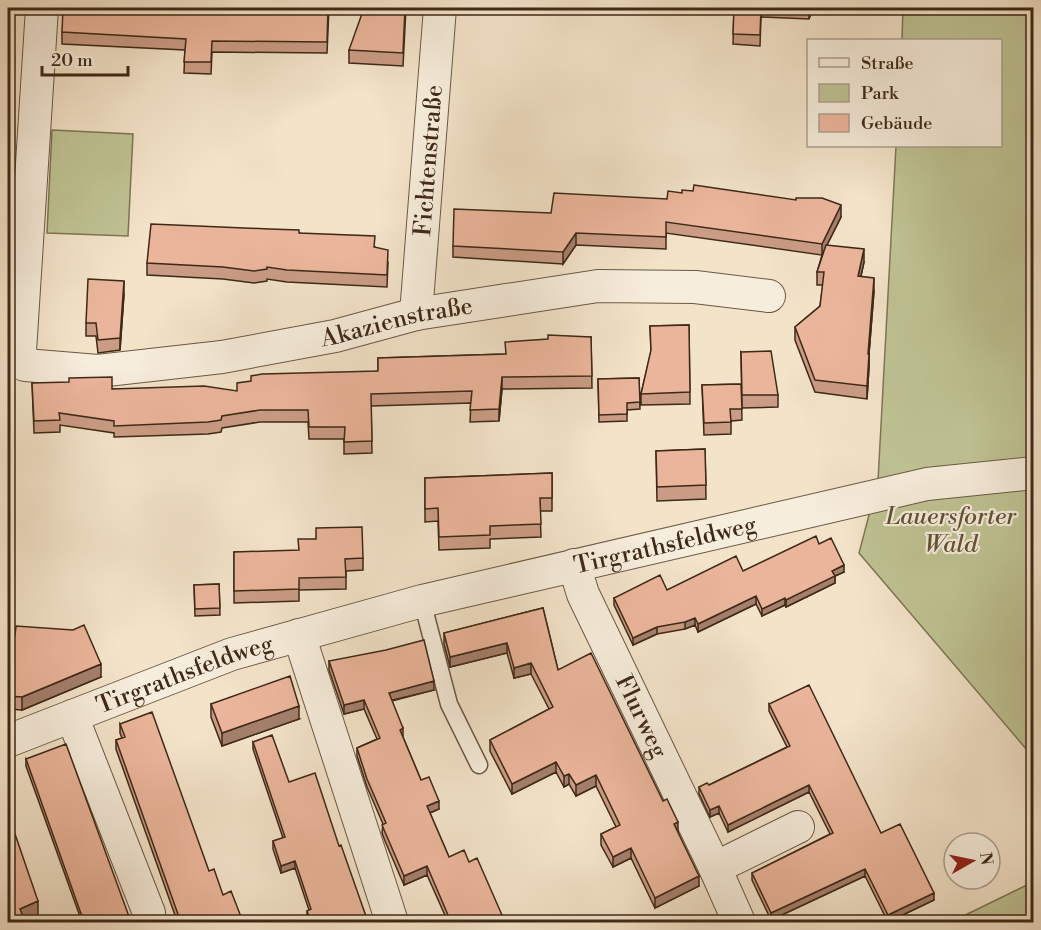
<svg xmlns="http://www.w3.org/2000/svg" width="1041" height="930" font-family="'Libre Bodoni',serif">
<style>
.green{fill:#bfc394;stroke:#7e7656;stroke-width:1.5}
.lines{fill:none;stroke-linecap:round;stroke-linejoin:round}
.lane-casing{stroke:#6b5844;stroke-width:19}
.street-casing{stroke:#6b5844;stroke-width:34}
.lane{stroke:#f7eddc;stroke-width:16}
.street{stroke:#f7eddc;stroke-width:32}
.wall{fill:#ca9c85;stroke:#3e2917;stroke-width:1.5}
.shaded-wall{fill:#a47f6c;stroke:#3e2917;stroke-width:1.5}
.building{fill:#ebb59b;stroke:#3e2917;stroke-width:1.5}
.labels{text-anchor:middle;stroke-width:4.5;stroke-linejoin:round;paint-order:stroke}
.street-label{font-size:24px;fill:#3e2917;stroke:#f7eddc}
.park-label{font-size:24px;font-style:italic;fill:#5e5036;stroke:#f7eddc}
</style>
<rect width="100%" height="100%" fill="#f3e3c9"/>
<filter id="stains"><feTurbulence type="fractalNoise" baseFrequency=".00333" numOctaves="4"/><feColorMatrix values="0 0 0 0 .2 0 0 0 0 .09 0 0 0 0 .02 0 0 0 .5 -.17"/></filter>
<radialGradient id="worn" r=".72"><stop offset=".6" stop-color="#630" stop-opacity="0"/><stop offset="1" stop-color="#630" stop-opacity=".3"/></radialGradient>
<path class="green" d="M903,8H1033V757L859,553L878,481L896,146H1000V40H902Z
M52,130L133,134L128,236L47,233Z
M1033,882V922H951Z"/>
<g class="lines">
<g class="lane-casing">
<path id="lane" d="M422,601L449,704L479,765"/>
</g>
<g class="street-casing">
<g id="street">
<path id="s1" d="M42,8L20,351L25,365L98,371L222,357L335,336L416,314L598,286L695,287L769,296"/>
<path id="s2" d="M416,314L440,8"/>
<path id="s3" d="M574,565L583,594L715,868L739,922"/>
<path d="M299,635L392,922"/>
<path d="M72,716L149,913"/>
<path id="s4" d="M8,741L232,654L422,601L927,484L1034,473"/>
<path d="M715,868L798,827"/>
</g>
</g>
<use href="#lane" class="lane"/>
<use href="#street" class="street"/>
</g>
<path class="wall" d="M329,8L327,53L212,52L211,74L184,73L185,50L62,44V32L174,11L219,13Z
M406,8L403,66L349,63V50Z
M734,8H813L809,19L761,17L760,46L733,44Z
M551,213L841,217L827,245L864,262L861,276L874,291L869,354V367L867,399L815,392L795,340V327L820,306L823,285H817V272L822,255L666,233V249L576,245L563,264L453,257V246Z
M299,233L375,247L388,262L387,287L287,282L267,279V281L254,283L223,279L147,275V263Z
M124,294L120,350L98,353L96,336H86V323Z
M689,325L690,404L641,405V394L651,352L650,326Z
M591,337L592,388L502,389L499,421L470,422L471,403L371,406L372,453L344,454V439H309L308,422H260L222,428L221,432L208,434L114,437V433L60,425V432L34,433L32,383L112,389L237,391L378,371V358L505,354Z
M741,352L778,395V407L742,408Z
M639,378L640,409L627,410V421L599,422L598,379Z
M741,384L742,420L731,421V434L704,435L702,385Z
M705,449L706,499L657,501L656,451Z
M552,473V511H540L541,537L490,539V548L439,550L438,521L425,522V478Z
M819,544L844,572L835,576V583L786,607L785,605L762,616L756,604L698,632L695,625L685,629L657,634L633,645L614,605V598L667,590L743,571Z
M234,552L363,558V570L346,571V589L299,590V601L234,603Z
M219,584L220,615L195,616L194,585Z
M543,608L558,670L678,832L699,886L655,908L631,858L613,867L601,845V834L616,827L596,786L576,796L569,784L564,787L556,772L512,794L490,751V740L549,709L531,674L514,678L507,653L450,667L444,644V633Z
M8,635L101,677L22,710L8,709Z
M329,661L434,690L392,701L403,737L421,780L439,809L430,813L449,857L469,862L505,922H448L427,875L404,885L385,841L382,833L383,824L367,787L357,756V748L377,739L364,709L344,714L329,670Z
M211,704L299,719L222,746L211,717Z
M769,704L881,833L934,900L888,922L865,876L771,920L752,880V873L830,834L809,792L728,832L719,813L710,817L699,794V787L709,785L787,747L769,711Z
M120,724L223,895L176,918L116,749V740L122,738L120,733Z
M253,742L289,782L339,846L368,922H309L307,918V911L309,910L295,868L281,873L273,849V841L283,838L253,749Z
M26,759L131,922H82L26,766Z"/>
<path class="shaded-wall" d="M809,9V8H813L809,19Z
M841,205V217L822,255V244Z
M576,233V245L563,264V252Z
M864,249V262L858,289V276Z
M874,278V291L868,367V354Z
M124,281V294L120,350V338Z
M869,354V367L867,399V386Z
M502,377V389L499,421V409Z
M844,565V572L835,576V583L786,607V600L832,571Z
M756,596V604L698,632V624Z
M785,598V605L762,616V609Z
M695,618V625L685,629V622Z
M657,627V634L633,645V638Z
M507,643V653L450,667V657Z
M531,663V674L514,678V668Z
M101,664V677L22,710V697Z
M434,681V690L389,701V693Z
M364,700V709L344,714V705Z
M299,706V719L222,746V733Z
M403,728V736L400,738V730Z
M556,762V772L512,794V784Z
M569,774V784L564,787V776Z
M596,775V786L576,796V785Z
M809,785V792L728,832V825Z
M439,801V809L427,814V806Z
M719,806V813L710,817V810Z
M678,822V832L674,824Z
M631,848V858L613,867V857Z
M295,861V868L281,873V866Z
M427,866V875L404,885V876Z
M865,869V876L771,920V913Z
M699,876V886L655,908V898Z
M934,893V900L888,922V915Z
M38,901V922H20V909Z"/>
<path class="building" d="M63,8H174V11L219,13L220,8H328L327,42L212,41L211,62H184L186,39L62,32Z
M364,8H405L403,53L349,50Z
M734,8H761L760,35L733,34Z
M782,8H809V9Z
M694,185L796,200V198H822L841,205L822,244L666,222V237L576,233L563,252L453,246L454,209L551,213L554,193L667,199L668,191L682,193V190L693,191Z
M151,224L269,229L299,230V233L375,236L374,247L388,250L387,275L287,270L267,267V269L254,271L223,267L147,263Z
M826,245L864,249L858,276L874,278L868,354H869L867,386L815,380L795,327L820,306L824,272H817Z
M88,279L124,281L120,338L98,340L96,323H86Z
M689,325L690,392L641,394L651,350L650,326Z
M548,335L591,337L592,376L502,377L499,409L470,410L472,391L371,394L372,441L344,442L345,427H309L308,410H260L222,416L221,420L208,422L114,426V421L59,413L60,420L34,421L32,383L69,382V378L112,377V389L204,386L237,391V383L251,381V376L262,374L378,371V358L506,354L505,342L548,339Z
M771,351L778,395H742L741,352Z
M639,378L640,402L627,403V414L599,415L598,379Z
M741,384L742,409H730L731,422L704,423L702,385Z
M705,449L706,485L657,487L656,451Z
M552,473V498H540L541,524L490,526V535L439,537L438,508L425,509V478Z
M362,527L363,558L345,559L346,577L299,578V589L234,591V552L299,550L298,539H316V528Z
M816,536L819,544L831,538L844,565L832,571L835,576L786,600L785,598L762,609L756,596L698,624L695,618L685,622L657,627L633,638L614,598L660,575L667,590L736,556L743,571Z
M219,584L220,608L195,609L194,585Z
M543,608L558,670L591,653L663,801L667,799L678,822L674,824L699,876L655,898L631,848L613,857L601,834L620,825L596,775L576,785L569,774L564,776L556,762L512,784L490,740L553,707L531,663L514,668L507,643L450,657L444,633Z
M84,625L101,664L22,697L8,696V635H15L16,626L73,630Z
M424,640L434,681L389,693L403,728L400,730L421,780L429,777L439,801L427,806L449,857L464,850L469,862L477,858L505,922H451L427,866L404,876L385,832L382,825L386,823L367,779L357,748L380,738L364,700L344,705L329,661L386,650Z
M290,676L299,706L222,733L211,704Z
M809,685L881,833L900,824L934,893L888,915L865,869L771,913L752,873L833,833L809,785L728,825L719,806L710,810L699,787L707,783L709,785L790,746L769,704Z
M152,712L209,871L214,869L223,895L231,891L243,922H164L179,917L116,740L125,737L120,724Z
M272,735L289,782L315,773L339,846L341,845L368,922H311L307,911L311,909L295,861L281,866L273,841L285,837L253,742Z
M66,744L131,922H84L26,759Z
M15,834L38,901L20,909L25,922H8V836Z
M878,919L879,922H871Z"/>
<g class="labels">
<g class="street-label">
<text dy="8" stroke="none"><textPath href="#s2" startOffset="154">Fichtenstraße</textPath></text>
<text dy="8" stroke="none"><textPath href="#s1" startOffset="735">Akazienstraße</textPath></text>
<text dy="8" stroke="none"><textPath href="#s4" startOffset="687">Tirgrathsfeldweg</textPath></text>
<text dy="8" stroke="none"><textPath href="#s4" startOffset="189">Tirgrathsfeldweg</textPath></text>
<text dy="8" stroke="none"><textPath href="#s3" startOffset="166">Flurweg</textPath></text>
</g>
<g class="park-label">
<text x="951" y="524">Lauersforter<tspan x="951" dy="28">Wald</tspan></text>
</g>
</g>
<rect width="1041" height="930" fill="none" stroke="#f3e3c9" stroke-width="30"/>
<rect x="9" y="9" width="1023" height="912" fill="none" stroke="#3e2917" stroke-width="3"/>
<rect x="15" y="15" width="1011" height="900" fill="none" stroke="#3e2917" stroke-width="1.5"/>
<rect x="807" y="39" width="195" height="108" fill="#f7eddc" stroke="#ad9f8d" stroke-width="1.5"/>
<rect x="819" y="58" width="30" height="9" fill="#f7eddc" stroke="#ad9f8d" stroke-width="1.5"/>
<text x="861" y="69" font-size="18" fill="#3e2917">Straße</text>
<rect x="819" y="84" width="30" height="18" fill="#bfc394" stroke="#ad9f8d" stroke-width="1.5"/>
<text x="861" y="99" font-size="18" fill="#3e2917">Park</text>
<rect x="819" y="114" width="30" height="18" fill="#ebb59b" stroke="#ad9f8d" stroke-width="1.5"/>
<text x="861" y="129" font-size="18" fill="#3e2917">Gebäude</text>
<g transform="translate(972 861) rotate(81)"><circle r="28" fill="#f7eddc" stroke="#ad9f8d" stroke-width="1.5"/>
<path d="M0-4.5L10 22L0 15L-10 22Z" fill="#8f2418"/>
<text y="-9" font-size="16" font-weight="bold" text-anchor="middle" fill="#3e2917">N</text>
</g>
<path d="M42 66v9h86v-9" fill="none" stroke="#3e2917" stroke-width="3"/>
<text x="51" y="66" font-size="18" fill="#3e2917" stroke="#f7eddc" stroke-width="4.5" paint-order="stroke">20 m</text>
<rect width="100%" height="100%" filter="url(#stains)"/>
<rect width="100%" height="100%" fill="url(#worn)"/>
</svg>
